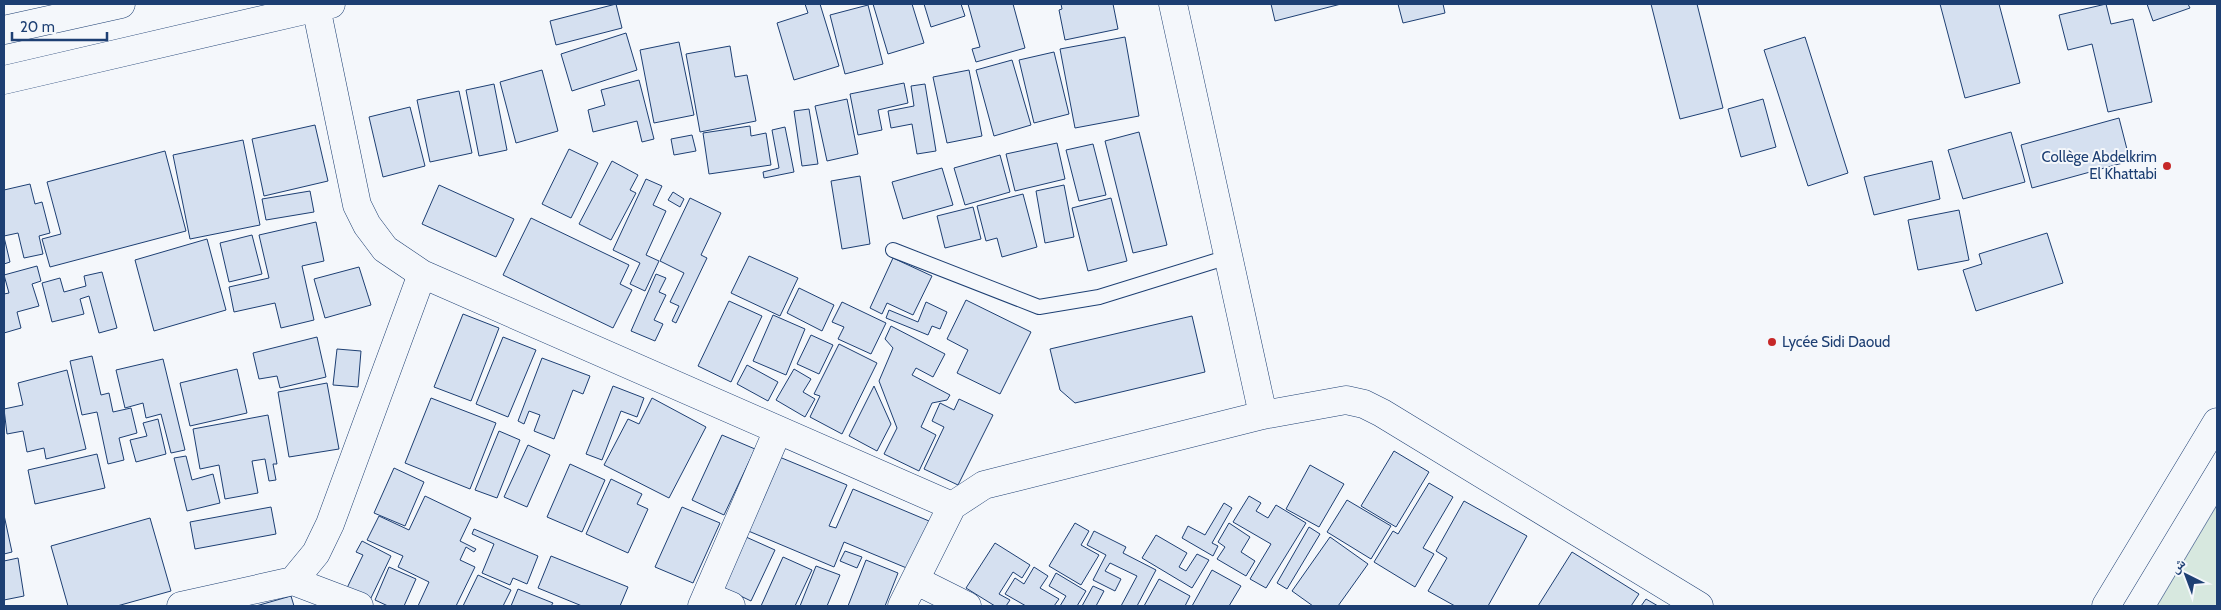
<svg xmlns="http://www.w3.org/2000/svg" width="2221" height="610" font-family="Cabin,'Noto Naskh Arabic',sans-serif">
<style>
.green{fill:#d7e8df;stroke:#687fa3}
.building{fill:#d5e0f0;stroke:#1d3f73}
.lines{fill:none;stroke-linecap:round;stroke-linejoin:round}
.service-casing{stroke:#1d3f73;stroke-width:16}
.minor-casing{stroke:#1d3f73;stroke-width:29}
.secondary-casing{stroke:#1d3f73;stroke-width:29}
.primary-casing{stroke:#1d3f73;stroke-width:29}
.service{stroke:#f4f7fb;stroke-width:14}
.minor{stroke:#f4f7fb;stroke-width:28}
.secondary{stroke:#f4f7fb;stroke-width:28}
.primary{stroke:#f4f7fb;stroke-width:28}
.poi-dot{fill:#c62828;stroke:#f4f7fb;stroke-width:2}
.labels{text-anchor:middle;stroke-width:4;stroke-linejoin:round;paint-order:stroke}
.poi-label{font-size:15px;fill:#1d3f73;stroke:#f4f7fb;text-anchor:end}
</style>
<rect width="100%" height="100%" fill="#f4f7fb"/>
<path class="green" d="M2217,505V606H2157Z"/>
<path class="building" d="M616,4L622,28L556,45L550,21Z
M805,4H820L839,66L794,80L777,23L808,13Z
M873,4H912L924,43L888,54Z
M924,4H961L965,16L931,27Z
M968,4H1013L1025,48L976,62L972,49L980,47Z
M1061,4H1113L1118,29L1065,40L1059,10L1062,9Z
M1271,4H1341L1275,21Z
M1398,4H1443L1445,13L1403,23Z
M1651,4H1697L1723,108L1680,119Z
M1940,4H1999L2020,83L1965,98Z
M2106,4L2111,24L2133,19L2152,102L2108,112L2092,44L2068,50L2059,15Z
M2147,4H2188L2190,8L2153,21Z
M868,5L883,64L845,74L830,15Z
M626,33L637,70L572,91L561,54Z
M1125,37L1139,116L1075,128L1060,49Z
M1805,37L1848,173L1808,186L1764,50Z
M679,42L694,115L654,123L640,50Z
M730,46L735,77L747,75L756,121L700,132L686,54Z
M1054,52L1069,114L1034,123L1019,60Z
M1012,60L1031,125L994,136L976,70Z
M542,70L558,131L516,143L500,82Z
M969,70L982,136L947,143L933,77Z
M639,80L654,139L642,142L637,121L593,132L588,110L605,105L601,90Z
M904,83L908,103L878,110L882,130L858,135L850,94Z
M494,84L507,150L479,156L466,90Z
M925,84L936,151L917,154L912,124L891,128L888,111L914,106L911,86Z
M459,91L472,153L430,162L417,100Z
M847,99L858,154L827,161L815,106Z
M1763,99L1776,147L1741,157L1728,109Z
M410,107L425,166L383,177L369,117Z
M809,109L818,164L802,166L794,111Z
M2119,118L2130,161L2032,188L2021,145Z
M315,125L328,181L264,196L252,139Z
M750,126L751,136L766,133L771,165L709,174L703,133Z
M785,127L794,172L764,178L763,172L779,168L772,130Z
M1139,132L1167,245L1133,253L1105,141Z
M2011,132L2025,182L1963,199L1948,150Z
M692,135L696,151L674,155L671,139Z
M243,140L260,225L190,239L173,155Z
M1057,143L1065,179L1015,191L1006,154Z
M1093,144L1106,195L1079,201L1066,150Z
M569,149L598,163L571,218L542,204Z
M165,151L186,231L50,267L42,239L61,234L47,182Z
M1000,155L1010,192L965,205L954,168Z
M612,161L638,175L630,190L636,193L611,240L579,224Z
M1932,161L1940,199L1874,215L1864,177Z
M942,168L953,205L903,219L892,182Z
M860,176L870,244L842,249L831,181Z
M646,179L662,186L653,205L666,211L646,255L659,261L645,291L630,284L640,263L613,250Z
M30,184L35,204L42,202L50,233L39,236L43,254L24,258L18,233L4,236V190Z
M439,185L514,219L496,257L422,224Z
M1064,185L1074,237L1045,243L1036,191Z
M310,191L314,212L266,220L262,199Z
M673,192L684,199L680,207L668,200Z
M1023,194L1037,247L1002,257L997,238L986,241L977,206Z
M690,198L721,213L701,255L707,258L676,323L672,321L679,306L670,302L684,273L660,261Z
M1111,198L1127,261L1088,271L1072,208Z
M973,207L981,239L945,248L937,216Z
M1959,210L1969,260L1918,270L1908,220Z
M531,218L629,265L620,284L632,290L613,328L503,275Z
M316,222L324,261L302,266L314,320L281,328L275,303L234,312L229,287L269,278L259,235Z
M2047,233L2063,283L1976,311L1963,270L1982,264L1979,254Z
M252,235L262,274L229,282L220,243Z
M4,237L10,262L4,264Z
M207,239L226,310L154,331L135,260Z
M749,256L798,278L780,316L731,293Z
M893,258L932,276L913,315L887,303L882,314L870,308Z
M37,266L41,281L32,284L39,306L17,312L21,328L4,333V294L9,293L4,275Z
M359,267L371,305L325,318L314,279Z
M102,272L117,328L99,333L89,296L80,299L84,314L52,322L42,283L60,278L64,292L86,286L84,276Z
M656,274L666,278L659,292L666,295L654,320L663,324L655,341L631,331Z
M799,288L834,305L822,331L787,313Z
M966,300L1031,332L1000,394L957,373L968,350L947,339Z
M729,301L762,316L731,382L698,366Z
M842,302L886,323L871,354L838,339L844,327L832,322Z
M926,302L947,312L940,329L932,326L928,335L886,318L889,310L918,322Z
M463,314L499,328L471,401L434,387Z
M773,315L805,329L786,375L753,361Z
M1192,316L1205,372L1075,403L1060,390L1050,349Z
M891,326L945,354L933,377L916,368L912,375L950,395L947,400L932,403L921,427L936,435L919,471L884,454L897,428L879,381L893,348L885,339Z
M811,335L833,345L819,374L797,364Z
M317,337L326,377L280,388L277,376L259,379L253,353Z
M503,337L536,350L508,417L476,404Z
M839,344L877,363L842,434L810,417L820,396L814,394Z
M337,349L361,351L358,387L333,385Z
M92,356L101,395L109,393L113,412L131,408L137,433L119,438L124,460L108,464L97,412L82,415L70,361Z
M542,358L590,376L583,394L573,390L554,439L534,431L540,415L529,411L524,424L518,421Z
M163,359L185,450L171,453L161,414L146,418L143,403L125,408L116,370Z
M747,365L778,382L768,401L737,384Z
M237,369L247,413L190,426L180,383Z
M794,369L811,379L803,392L815,399L805,417L776,400Z
M67,370L86,449L46,459L44,448L27,452L23,431L7,434L4,409L23,405L18,383Z
M327,383L339,449L289,457L278,392Z
M613,386L644,398L637,417L621,411L602,460L586,454Z
M874,386L891,424L877,451L849,436Z
M431,398L496,423L470,489L405,463Z
M652,398L706,427L669,498L604,465L628,419L639,424Z
M959,399L993,415L958,485L924,469L944,427L932,421L940,403L954,410Z
M268,415L277,464H273L276,480L269,481L265,459L252,461L258,493L225,499L219,465L200,469L193,429Z
M158,419L166,454L136,462L130,440L147,436L143,423Z
M499,431L520,440L497,498L475,490Z
M722,435L755,449L724,515L692,500Z
M528,445L550,455L527,507L504,497Z
M1394,451L1429,472L1396,527L1361,506Z
M97,454L105,488L35,504L28,470Z
M186,456L192,480L213,474L220,503L187,511L174,458Z
M777,456L847,485L829,526L836,528L853,489L929,521L909,569L844,542L834,567L746,530Z
M570,464L605,480L582,532L547,517Z
M1310,465L1344,484L1319,527L1286,509Z
M394,468L424,482L405,526L374,513Z
M611,479L642,494L637,504L648,509L628,553L586,534Z
M1429,483L1453,497L1423,548L1434,554L1415,587L1374,562L1393,531L1398,534Z
M425,496L471,518L460,541L476,549L474,552L466,547L460,560L475,567L456,606H418L429,582L398,567L403,556L367,540L379,516L409,530Z
M1249,496L1261,503L1256,511L1268,518L1276,505L1306,523L1266,588L1250,579L1271,544L1233,522Z
M1347,500L1391,526L1371,559L1327,532Z
M1464,501L1527,536L1488,606H1455L1428,591L1447,558L1436,551Z
M1224,503L1232,508L1212,543L1218,546L1213,556L1182,538L1188,526L1205,535Z
M271,507L276,534L195,549L190,522Z
M682,507L720,523L693,583L655,567Z
M4,515L12,552L4,554Z
M150,518L171,591L117,606H68L51,546Z
M1075,523L1089,531L1081,545L1099,555L1081,585L1049,566Z
M1229,523L1250,537L1241,552L1255,561L1246,576L1217,559L1225,547L1218,542Z
M1309,527L1320,534L1287,589L1277,583Z
M474,529L538,556L527,584L513,578L510,585L482,573L494,544L472,534Z
M1094,531L1126,547L1123,553L1156,570L1137,606H1121L1137,576L1110,563L1105,571L1121,579L1115,591L1093,580L1106,555L1087,545Z
M1156,535L1187,553L1179,567L1186,571L1197,554L1209,560L1192,588L1142,558Z
M746,537L775,550L751,601L722,587Z
M1330,537L1368,564L1338,606H1313L1292,591Z
M362,541L391,556L370,600L347,588L363,555L356,552Z
M995,543L1030,565L1022,578L1013,572L999,594L1010,600L1006,606H995L966,588Z
M845,551L862,557L857,568L840,561Z
M1572,552L1639,594L1631,606H1538Z
M551,556L628,587L620,606H582L538,588Z
M783,557L812,570L795,606H761Z
M18,558L24,596L4,600V561Z
M866,560L898,573L885,606H848Z
M816,566L840,575L827,606H800Z
M389,567L416,579L404,606H388L375,600Z
M1034,567L1048,576L1040,588L1059,599L1054,606H1026L1005,594L1015,578L1024,584Z
M1212,570L1241,586L1229,606H1192Z
M1056,573L1086,591L1077,606H1060L1066,596L1049,586Z
M478,575L511,590L503,606H463Z
M1159,579L1190,596L1185,606H1144Z
M1093,586L1104,591L1096,606H1082Z
M518,589L553,603L551,606H511Z
M291,596L294,606H256Z
M1646,599L1658,606H1641Z"/>
<g class="lines">
<g class="service-casing">
<path id="service" d="M893,250L1039,307L1099,297L1228,257"/>
</g>
<g class="minor-casing">
<path id="minor" d="M1173,4L1263,415
M316,7L357,205L367,225L385,249L422,274L952,506
M915,580L967,606
M293,581L359,606
M707,596L731,606
M181,606L293,581L316,553L330,524L422,274
M702,606L778,430
M902,606L952,506L984,485L1263,415L1346,400L1364,404L1382,413L1699,606"/>
</g>
<g class="secondary-casing">
<path id="secondary" d="M4,30L121,4
M4,80L331,4"/>
</g>
<g class="primary-casing">
<path id="primary" d="M2106,606L2217,422"/>
</g>
<use href="#service" class="service"/>
<use href="#minor" class="minor"/>
<use href="#secondary" class="secondary"/>
<use href="#primary" class="primary"/>
</g>
<g class="poi-dot">
<circle cx="2167" cy="166" r="5"/>
<circle cx="1772" cy="342" r="5"/>
</g>
<g class="labels">
<g class="poi-label">
<text x="2157" y="162">Collège Abdelkrim<tspan x="2157" dy="17">El Khattabi</tspan></text>
<text x="1782" y="347" text-anchor="start">Lycée Sidi Daoud</text>
</g>
</g>
<rect width="2221" height="610" fill="none" stroke="#1d3f73" stroke-width="10"/>
<g transform="translate(2186 575) rotate(318)" stroke="#f4f7fb" stroke-width="4" paint-order="stroke">
<path d="M0-4L9 19L0 12L-9 19Z" fill="#1d3f73"/>
<text y="-8" font-size="14" font-weight="bold" text-anchor="middle" fill="#1d3f73">ش</text>
</g>
<path d="M12 32v8h95v-8" fill="none" stroke="#1d3f73" stroke-width="2.5"/>
<text x="20" y="32" font-size="15" fill="#1d3f73" stroke="#f4f7fb" stroke-width="4" paint-order="stroke">20 m</text>
</svg>
